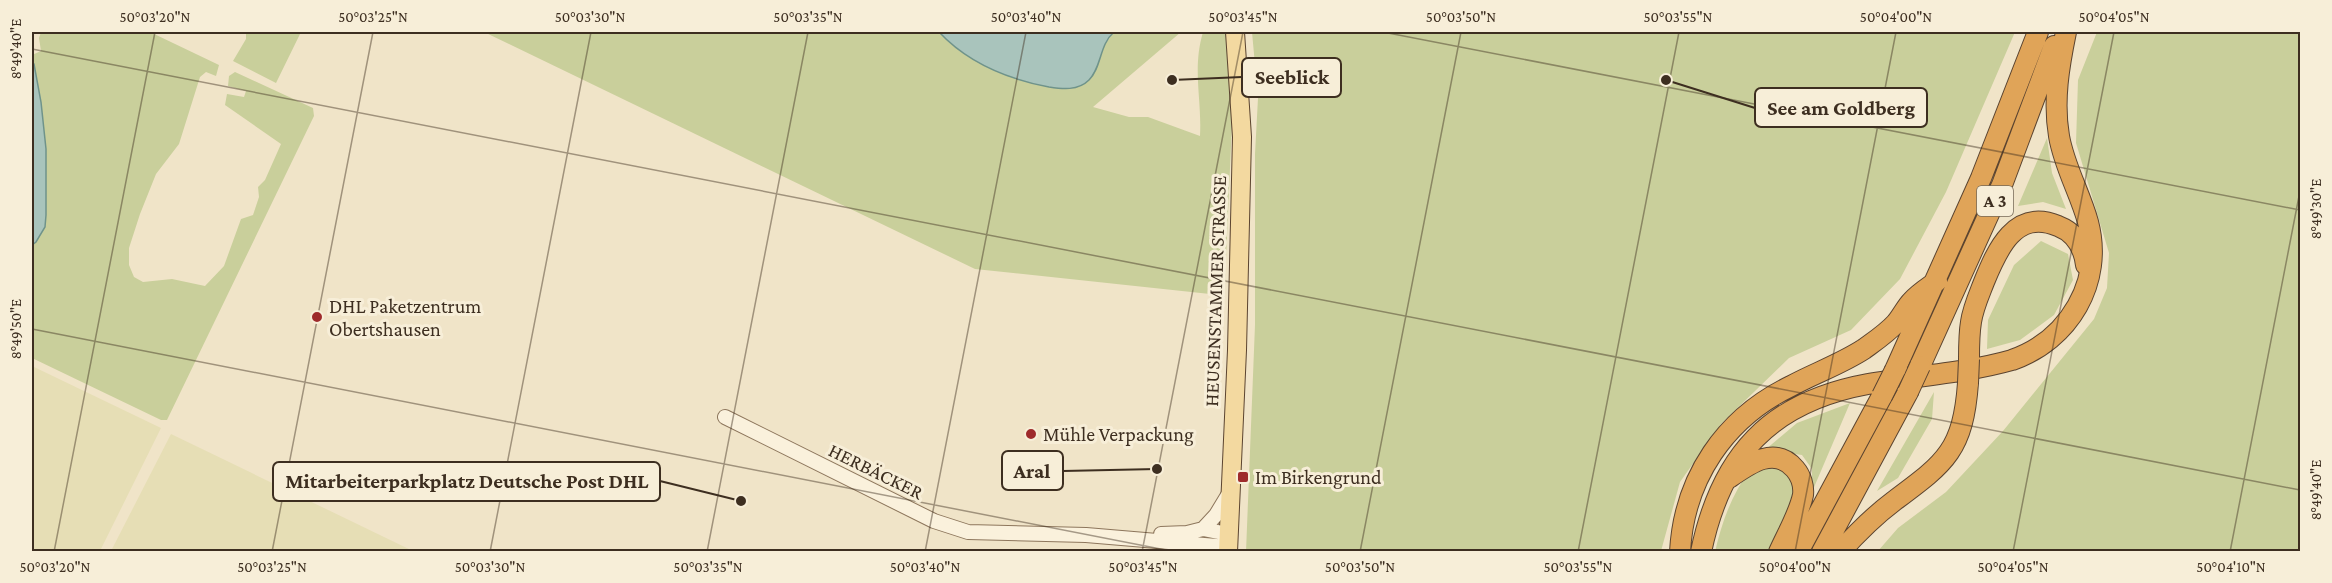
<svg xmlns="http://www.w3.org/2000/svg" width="2332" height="583" font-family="'Crimson Pro',serif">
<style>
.farmland{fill:#e6deb5}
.green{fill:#c9cf9b}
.water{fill:#a9c4bc;stroke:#6f938a;stroke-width:1.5}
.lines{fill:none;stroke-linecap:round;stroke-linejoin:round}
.stream{stroke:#6f938a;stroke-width:3}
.minor-casing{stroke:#8d765c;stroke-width:16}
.major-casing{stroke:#5b4430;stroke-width:20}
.highway-casing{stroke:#5b4430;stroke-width:22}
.minor{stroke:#faf1dc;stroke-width:14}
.major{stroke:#f3d9a0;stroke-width:18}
.highway{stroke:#e0a458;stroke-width:20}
.highway-bridge-casing{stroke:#5b4430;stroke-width:22;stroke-linecap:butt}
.highway-bridge{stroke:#e0a458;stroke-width:20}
.ticks{fill:none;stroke:#3d2e20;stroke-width:1.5;stroke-opacity:0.45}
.poi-dot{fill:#9e2a2b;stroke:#f7eed8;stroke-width:2}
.labels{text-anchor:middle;stroke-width:6;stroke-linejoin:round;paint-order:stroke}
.shield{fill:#f7eed8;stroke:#756857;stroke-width:1.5}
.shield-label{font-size:18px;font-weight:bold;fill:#3d2e20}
.street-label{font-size:20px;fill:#3d2e20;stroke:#f7eed8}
.poi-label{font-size:20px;fill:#3d2e20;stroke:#f7eed8;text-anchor:start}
.leader{fill:none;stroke:#3d2e20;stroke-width:2}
.callout-dot{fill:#3d2e20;stroke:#f7eed8;stroke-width:2}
.callout{fill:#f7eed8;stroke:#3d2e20;stroke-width:2}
.callout-label{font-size:21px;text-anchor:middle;font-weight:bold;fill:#3d2e20}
.neatline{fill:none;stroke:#3d2e20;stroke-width:2}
.ticks-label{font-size:15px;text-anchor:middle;fill:#3d2e20}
</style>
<rect width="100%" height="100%" fill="#f0e4c8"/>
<path class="farmland" d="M32,366L161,428L100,551H32Z
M171,434L413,551H111Z"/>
<path class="green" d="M41,32H150L219,65L216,76L206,72L200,77L179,144L156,174L140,214L129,248V265L134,277L143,282L172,279L205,286L224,266L241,219L253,215L259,197L258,187L265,180L281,144L225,105L227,94L244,97L246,91L228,86L229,76L235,72L313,108L314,116L167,420H161L32,358V245L36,241L45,227L46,215V149L41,102L32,55L41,51L39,38Z
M246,32H301L276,83L233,61L246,39Z
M484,32H939C973,68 1017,81 1064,89L1095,71L1102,48L1114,32H1181L1093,107L1129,117H1148L1200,136C1202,98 1192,70 1203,32H1226L1232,123L1225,282L1210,294L975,269Z
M1252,32H2015L1946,192L1900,279L1851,330L1789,358L1721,424L1680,482L1661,551L1246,552L1255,325V154L1258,98Z
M2097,32H2300V551H1878L1898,528L1946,492L2003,431L2094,319L2107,288L2109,253L2076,143L2078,80Z
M2047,138L2052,173L2066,209L2043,202L2018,206Z
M2041,241L2068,254L2073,280L2054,315L2020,340L1987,349L1988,320L2014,265Z
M1934,392L1932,419L1898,478L1877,491Z
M1850,403L1812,492V469L1802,455L1765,450L1797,423Z
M1781,464L1798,490L1774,551L1715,552C1722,521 1732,494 1751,468Z"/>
<path class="water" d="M939,32H1114C1099,45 1102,67 1089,80C1078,91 1062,89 1049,87C1007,79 968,63 939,32Z
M32,63L34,64L41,102L46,149V215L45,227L36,242L32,245Z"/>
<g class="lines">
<path class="stream" d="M1619,32H1622"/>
<g class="minor-casing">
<path id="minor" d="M725,417L934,521L968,532L1086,535L1228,547
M1203,529L1216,515L1230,492
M1161,534L1187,533L1203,529L1228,534"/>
</g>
<g class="major-casing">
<path id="major" d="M1228,552L1237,350L1242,137L1235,32"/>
</g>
<g class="highway-casing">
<path id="highway" d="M1969,359C1969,346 1969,334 1971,322C1973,308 1979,295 1984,282C1997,250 2015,208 2058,226C2076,233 2084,248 2086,265
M1920,366L2002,185L2054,46
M1895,370L1981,178L2038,32
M1729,478C1749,464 1775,445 1795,469C1801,476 1804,486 1803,495C1799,514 1787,534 1779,552
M1680,552C1684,478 1725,418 1791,386C1815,373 1841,364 1864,349C1875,341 1887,333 1896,323C1902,316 1906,307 1912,301C1919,293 1929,287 1937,281
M1701,552C1721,455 1770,402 1868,384C1916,376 1966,373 2012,360C2069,340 2104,282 2088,222C2080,193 2064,166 2059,136C2053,101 2059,66 2066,32
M1798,552L1882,396
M1822,552L1908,392
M1840,552C1857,533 1874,516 1894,501C1945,463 1963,451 1968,383"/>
</g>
<use href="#minor" class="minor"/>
<use href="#major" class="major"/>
<use href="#highway" class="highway"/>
<g class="highway-bridge-casing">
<path id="highway-bridge" d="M1968,383L1969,359
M1908,392L1920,366
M1882,396L1895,370"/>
</g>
<use href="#highway-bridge" class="highway-bridge"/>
</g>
<path class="ticks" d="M1383,32L2300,210M32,49L2300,490M32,329L1176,552M54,552L155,32M272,552L373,32M490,552L591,32M707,552L808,32M925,552L1026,32M1142,552L1243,32M1360,552L1461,32M1578,552L1679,32M1795,552L1896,32M2013,552L2114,32M2230,552L2300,191"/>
<g class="poi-dot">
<circle cx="317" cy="317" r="6"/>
<circle cx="1031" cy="434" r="6"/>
<rect x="1237" y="471" width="12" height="12" rx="3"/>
</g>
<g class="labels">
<rect class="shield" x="1977" y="186" width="36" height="30" rx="4.5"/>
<g class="shield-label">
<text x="1995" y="207">A 3</text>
</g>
<g class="street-label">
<text transform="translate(1215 291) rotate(-88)" y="7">HEUSENSTAMMER STRASSE</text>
<text transform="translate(876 471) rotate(26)" y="7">HERBÄCKER</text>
</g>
<g class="poi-label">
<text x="329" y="313">DHL Paketzentrum<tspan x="329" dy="23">Obertshausen</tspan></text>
<text x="1043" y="441">Mühle Verpackung</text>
<text x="1255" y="484">Im Birkengrund</text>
</g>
</g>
<path class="leader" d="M1172 80L1242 77M1666 80L1755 108M1157 469L1063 471M741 501L660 481"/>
<g class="callout-dot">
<circle cx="1172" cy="80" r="6"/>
<circle cx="1666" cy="80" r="6"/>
<circle cx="1157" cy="469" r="6"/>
<circle cx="741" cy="501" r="6"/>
</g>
<g class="callout">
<rect x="1242" y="58" width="99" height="39" rx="6"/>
<rect x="1755" y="88" width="172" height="39" rx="6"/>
<rect x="1002" y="451" width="61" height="39" rx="6"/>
<rect x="273" y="462" width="387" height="39" rx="6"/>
</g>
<g class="callout-label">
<text x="1292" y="84">Seeblick</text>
<text x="1841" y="115">See am Goldberg</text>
<text x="1032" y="478">Aral</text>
<text x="467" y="488">Mitarbeiterparkplatz Deutsche Post DHL</text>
</g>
<rect width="2332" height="583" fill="none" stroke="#f7eed8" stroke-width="66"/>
<rect x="33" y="33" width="2266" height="517" class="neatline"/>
<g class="ticks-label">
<text x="155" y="22">50°03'20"N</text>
<text x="373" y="22">50°03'25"N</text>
<text x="590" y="22">50°03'30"N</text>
<text x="808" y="22">50°03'35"N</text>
<text x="1026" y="22">50°03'40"N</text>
<text x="1243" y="22">50°03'45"N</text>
<text x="1461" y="22">50°03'50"N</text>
<text x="1678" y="22">50°03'55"N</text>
<text x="1896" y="22">50°04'00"N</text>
<text x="2114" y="22">50°04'05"N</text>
<text transform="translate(16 49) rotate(-90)" y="5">8°49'40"E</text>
<text transform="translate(2316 209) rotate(-90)" y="5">8°49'30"E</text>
<text transform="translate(16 329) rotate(-90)" y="5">8°49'50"E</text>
<text transform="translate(2316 490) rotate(-90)" y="5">8°49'40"E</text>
<text x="55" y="572">50°03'20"N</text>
<text x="272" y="572">50°03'25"N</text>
<text x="490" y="572">50°03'30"N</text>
<text x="708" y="572">50°03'35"N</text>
<text x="925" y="572">50°03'40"N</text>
<text x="1143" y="572">50°03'45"N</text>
<text x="1360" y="572">50°03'50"N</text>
<text x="1578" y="572">50°03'55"N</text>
<text x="1795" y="572">50°04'00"N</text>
<text x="2013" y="572">50°04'05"N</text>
<text x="2231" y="572">50°04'10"N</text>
</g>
</svg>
